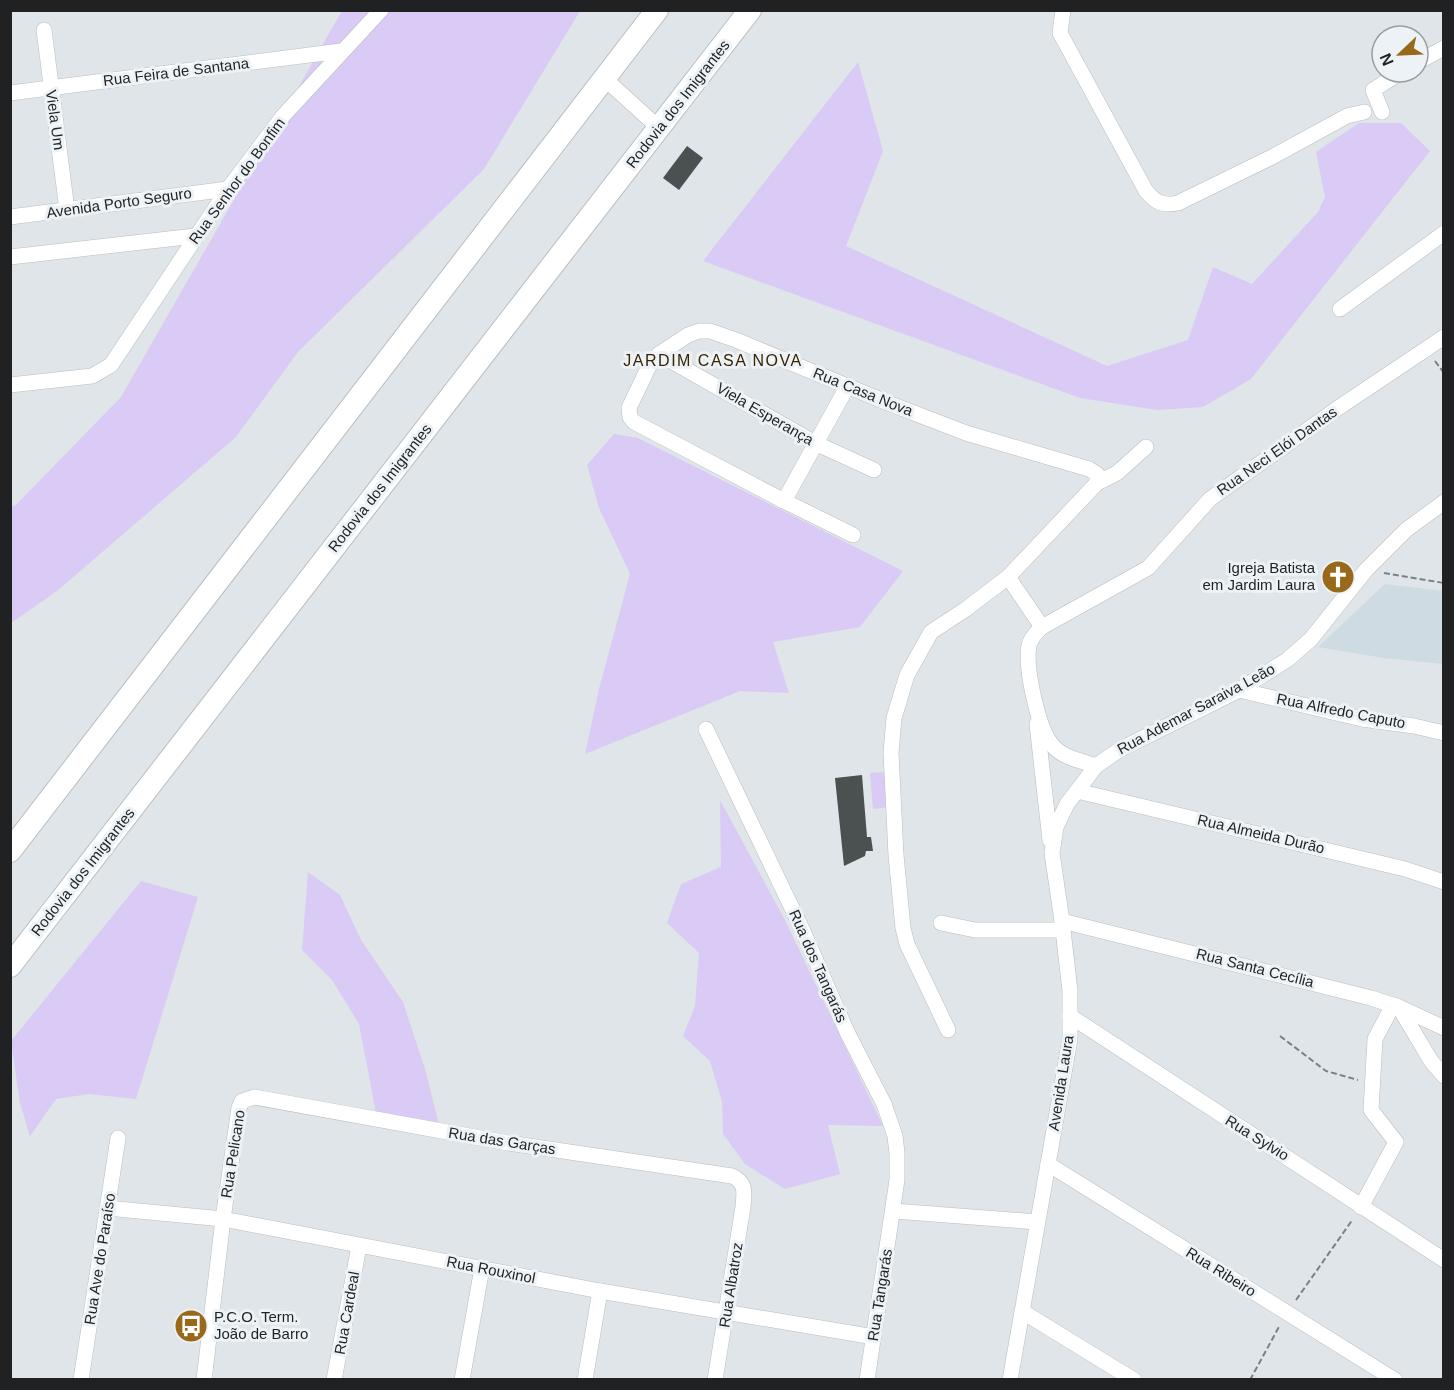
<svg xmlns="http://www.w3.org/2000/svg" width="1454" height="1390" font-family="Arial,sans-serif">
<rect width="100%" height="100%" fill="#dfe5e8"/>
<polygon fill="#cedbe3" points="1385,584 1443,591 1443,664 1384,658 1318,647"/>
<g fill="#d9cbf5">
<polygon points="342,11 580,11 484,169 298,352 236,437 57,591 11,623 10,507 16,505 121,397"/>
<polygon points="858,62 883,151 846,246 1107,366 1188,340 1213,267 1252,284 1318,212 1325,197 1316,152 1359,123 1401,123 1430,151 1251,379 1203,407 1157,410 1080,398 703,261"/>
<polygon points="614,434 638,438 903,571 860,627 773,642 789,693 740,691 585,754 599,689 630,574 599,508 587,465"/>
<polygon points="886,772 889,807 873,809 870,773"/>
<polygon points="720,800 785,920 883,1126 828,1125 840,1174 785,1189 745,1164 723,1134 722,1102 710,1061 683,1036 695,1006 699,953 667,923 681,884 721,867"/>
<polygon points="308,872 340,895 361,940 403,1002 425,1069 439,1125 377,1118 359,1024 332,980 302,950"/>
<polygon points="141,881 198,897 136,1099 89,1094 56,1099 30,1136 20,1103 11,1041"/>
</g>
<g fill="#4b5151">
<polygon points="687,146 703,158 679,190 663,178"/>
<polygon points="862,775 867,837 871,837 873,851 866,851 865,856 844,866 835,778"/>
</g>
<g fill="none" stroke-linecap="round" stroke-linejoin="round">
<g stroke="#b8bec1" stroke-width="16">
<g id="minor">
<path d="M1063,10L1060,33L1146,191C1156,203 1163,206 1178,203L1272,157L1347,116L1364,112"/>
<polyline points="44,30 67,210"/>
<polyline points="1418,62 1444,48"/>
<polyline points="605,79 659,128"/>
<polyline points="10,93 341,51"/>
<polyline points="1382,112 1373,90 1401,72"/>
<polyline points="10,217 228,189"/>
<polyline points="10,257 195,236"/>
<polyline points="1340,309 1444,233"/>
<polyline points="659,354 815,443 874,470"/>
<polyline points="10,385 92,376 111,365 228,189 283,116 381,10"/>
<polyline points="784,501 847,387"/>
<polyline points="853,535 784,501 634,422 630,417 629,408 649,366 659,354 688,335 699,331 710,331 736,340 888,403 966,433 1089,469 1097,474 1097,483"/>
<polyline points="1008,577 1042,627"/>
<polyline points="1239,690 1362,719 1414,726 1444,733"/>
<polyline points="1037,724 1050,840"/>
<polyline points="706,729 803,931 847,1032 884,1104 895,1136 897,1153 897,1180 867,1380"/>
<path d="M1096,766C1082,761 1064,758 1054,747C1038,731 1025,668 1029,645C1031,637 1037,632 1042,627L1148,568L1210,499L1338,408L1444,337"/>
<polyline points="1077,791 1405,869 1444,882"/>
<polyline points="1062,921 1371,998 1399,1007 1444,1028"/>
<polyline points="941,923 975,930 1063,930"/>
<polyline points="1399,1007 1431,1061 1444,1076"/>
<polyline points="1070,1016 1444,1260"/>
<polyline points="948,1030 907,944 903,928 896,855 891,753 894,718 907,675 931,632 966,609 1008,577 1097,483 1117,473 1146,447"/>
<polyline points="1048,1164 1395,1380"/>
<polyline points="1361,1207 1396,1142 1371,1110 1375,1039 1393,1005"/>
<polyline points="107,1208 223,1219 600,1291 874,1337"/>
<polyline points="894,1211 1037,1222"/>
<polyline points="1023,1312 1134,1380"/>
<polyline points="81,1380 118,1138"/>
<path d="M204,1380L223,1219L239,1108L242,1101L254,1097L508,1143L732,1176C747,1183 744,1193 743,1207L715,1380"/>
<polyline points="334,1380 359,1246"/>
<polyline points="462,1380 482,1268"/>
<polyline points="585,1380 600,1291"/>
<polyline points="1010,1380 1070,1039 1070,991 1062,921 1052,853 1056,827 1067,804 1096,766 1119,750 1239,690 1287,660 1311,639 1366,570 1406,530 1444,502"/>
</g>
</g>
<g stroke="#b8bec1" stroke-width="24">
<g id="highway">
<polyline points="10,851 657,10"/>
<polyline points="10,966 750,10"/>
</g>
</g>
<g stroke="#7c8082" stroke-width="2" stroke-dasharray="6 3" stroke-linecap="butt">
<polyline points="1435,361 1444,373"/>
<polyline points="1384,573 1444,583"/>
<polyline points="1280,1036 1326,1071 1358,1080"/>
<polyline points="1296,1300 1353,1219"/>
<polyline points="1250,1380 1280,1325"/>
</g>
<use href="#minor" stroke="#fff" stroke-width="15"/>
<use href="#highway" stroke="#fff" stroke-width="22"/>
</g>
<defs>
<g id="church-disc" transform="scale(1.725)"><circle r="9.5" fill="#98691a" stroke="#edf2f6"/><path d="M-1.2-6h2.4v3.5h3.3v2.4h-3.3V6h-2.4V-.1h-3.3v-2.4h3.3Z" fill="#fff"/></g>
<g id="bus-disc" transform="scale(1.725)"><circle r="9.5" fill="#98691a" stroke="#edf2f6"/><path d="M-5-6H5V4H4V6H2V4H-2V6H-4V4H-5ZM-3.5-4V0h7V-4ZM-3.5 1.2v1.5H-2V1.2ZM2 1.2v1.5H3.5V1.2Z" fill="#fff"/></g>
</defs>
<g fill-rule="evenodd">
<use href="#church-disc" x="1338" y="577"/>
<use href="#bus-disc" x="191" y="1326"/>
</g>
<g text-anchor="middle" stroke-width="6" stroke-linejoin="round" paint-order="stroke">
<g font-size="15" fill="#1f2122" stroke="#edf2f6">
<text transform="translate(176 72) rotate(-7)" y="5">Rua Feira de Santana</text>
<text transform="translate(678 104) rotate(-52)" y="5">Rodovia dos Imigrantes</text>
<text transform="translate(55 120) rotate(82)" y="5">Viela Um</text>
<text transform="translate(237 181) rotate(-54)" y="5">Rua Senhor do Bonfim</text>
<text transform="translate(119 203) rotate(-8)" y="5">Avenida Porto Seguro</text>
<text transform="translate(863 392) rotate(22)" y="5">Rua Casa Nova</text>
<text transform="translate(765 414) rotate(30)" y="5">Viela Esperança</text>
<text transform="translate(1277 451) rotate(-35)" y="5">Rua Neci Elói Dantas</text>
<text transform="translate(380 488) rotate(-52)" y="5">Rodovia dos Imigrantes</text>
<text transform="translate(1196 709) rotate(-28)" y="5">Rua Ademar Saraiva Leão</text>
<text transform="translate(1341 711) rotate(11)" y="5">Rua Alfredo Caputo</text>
<text transform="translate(1261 834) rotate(13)" y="5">Rua Almeida Durão</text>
<text transform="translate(83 872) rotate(-52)" y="5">Rodovia dos Imigrantes</text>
<text transform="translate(818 966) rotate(66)" y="5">Rua dos Tangarás</text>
<text transform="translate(1255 968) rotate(14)" y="5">Rua Santa Cecília</text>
<text transform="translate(1061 1083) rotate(-81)" y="5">Avenida Laura</text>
<text transform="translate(1257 1138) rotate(32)" y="5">Rua Sylvio</text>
<text transform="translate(502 1141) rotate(9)" y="5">Rua das Garças</text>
<text transform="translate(233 1154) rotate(-81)" y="5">Rua Pelicano</text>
<text transform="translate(100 1259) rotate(-81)" y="5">Rua Ave do Paraíso</text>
<text transform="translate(491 1270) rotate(11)" y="5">Rua Rouxinol</text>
<text transform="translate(1221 1272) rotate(32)" y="5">Rua Ribeiro</text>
<text transform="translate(731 1285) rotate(-81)" y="5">Rua Albatroz</text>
<text transform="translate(880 1295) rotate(-81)" y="5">Rua Tangarás</text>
<text transform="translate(347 1313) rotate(-80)" y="5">Rua Cardeal</text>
</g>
<g font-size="15" fill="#1f2122" stroke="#edf2f6" text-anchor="end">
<text x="1315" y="573">Igreja Batista<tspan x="1315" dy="17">em Jardim Laura</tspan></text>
<text x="214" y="1322" text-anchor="start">P.C.O. Term.<tspan x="214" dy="17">João de Barro</tspan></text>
</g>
<g font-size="16" letter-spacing="1.5" fill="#3a2400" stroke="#edf2f6">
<text x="713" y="366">JARDIM CASA NOVA</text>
</g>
</g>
<rect width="1454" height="1390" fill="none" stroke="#1f2122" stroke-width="24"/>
<g transform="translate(1400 54) rotate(247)"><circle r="28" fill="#edf2f6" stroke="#9b9ea1" stroke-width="1.5"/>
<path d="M0-4.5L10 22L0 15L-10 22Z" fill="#98691a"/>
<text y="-9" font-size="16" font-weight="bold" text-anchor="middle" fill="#1f2122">N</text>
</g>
</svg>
